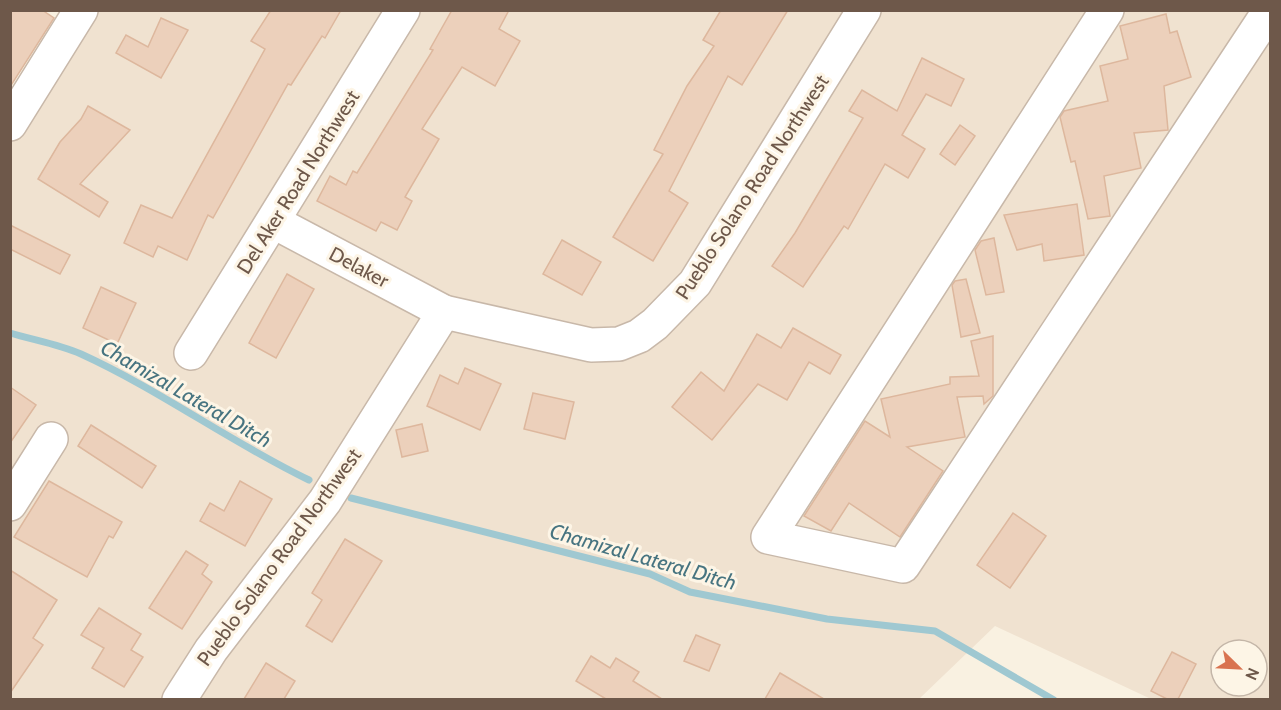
<svg xmlns="http://www.w3.org/2000/svg" width="1281" height="710" font-family="Cabin,sans-serif">
<rect width="100%" height="100%" fill="#f9f1e1"/>
<path fill="#f0e2d0" fill-rule="evenodd" d="M90,11H1270V699H1151L995,626L919,699H11L10,138ZM1221,650H1257V686H1221Z"/>
<g fill="none" stroke-linecap="round" stroke-linejoin="round">
<g stroke="#9fc8d1" stroke-width="7">
<path d="M10,333C33,340 59,344 81,354C160,390 230,442 309,480"/>
<polyline points="351,498 650,574 690,592 827,619 935,631 1054,700"/>
</g>
</g>
<g fill="#ecd0bb" stroke="#ddb79d" stroke-width="1.5">
<polygon points="10,10 42,10 54,18 10,87"/>
<polygon points="271,10 341,10 325,38 322,36 291,85 288,84 213,218 208,215 187,260 158,246 153,257 124,243 141,205 172,218 265,49 251,41"/>
<polygon points="452,10 509,10 499,29 520,41 495,86 462,67 422,129 439,139 405,197 412,201 397,230 381,222 376,231 317,201 330,176 346,185 353,171 357,173 433,50 430,49"/>
<polygon points="721,10 788,10 742,85 728,76 669,191 688,203 653,261 613,237 663,154 654,150 687,86 714,46 703,40"/>
<polygon points="1166,14 1170,33 1177,31 1191,77 1164,86 1168,130 1134,133 1141,168 1104,176 1110,216 1088,219 1075,161 1071,162 1060,117 1064,111 1108,101 1100,66 1128,59 1120,26"/>
<polygon points="161,18 188,30 161,78 116,53 126,35 148,47"/>
<polygon points="922,58 964,79 951,106 926,94 902,135 925,149 908,178 885,164 848,229 844,226 803,287 772,266 795,233 863,118 849,111 862,90 897,111"/>
<polygon points="88,106 130,130 80,184 108,202 99,217 38,179 60,142 81,119"/>
<polygon points="960,125 975,136 955,165 940,154"/>
<polygon points="1077,204 1084,255 1044,261 1042,244 1017,250 1004,215"/>
<polygon points="10,225 70,255 60,274 10,249"/>
<polygon points="994,238 1004,292 986,295 975,250 981,241"/>
<polygon points="562,240 601,262 582,295 543,274"/>
<polygon points="287,274 314,289 276,358 249,343"/>
<polygon points="966,279 980,333 961,337 952,285 955,281"/>
<polygon points="101,287 136,303 117,344 83,328"/>
<polygon points="793,328 841,355 830,374 809,362 787,400 758,384 712,440 672,407 701,372 724,391 757,334 781,348"/>
<polygon points="993,336 993,396 984,404 983,396 957,397 965,437 907,447 943,471 900,537 849,503 831,531 804,516 865,421 890,437 881,399 950,384 950,377 979,376 971,341"/>
<polygon points="465,368 501,384 480,430 427,406 440,375 458,384"/>
<polygon points="10,387 36,405 10,443"/>
<polygon points="533,393 574,402 565,439 524,429"/>
<polygon points="422,424 428,451 402,457 396,430"/>
<polygon points="91,425 156,466 142,488 78,446"/>
<polygon points="49,481 122,522 113,538 109,536 87,577 14,537"/>
<polygon points="240,481 272,499 245,546 200,521 210,503 224,511"/>
<polygon points="1013,513 1046,536 1010,588 977,565"/>
<polygon points="345,539 382,561 332,642 306,626 322,600 312,593"/>
<polygon points="186,551 208,565 202,574 212,582 182,629 149,608"/>
<polygon points="10,570 57,600 33,638 43,645 10,693"/>
<polygon points="99,608 141,634 131,650 143,657 124,687 92,668 104,648 81,635"/>
<polygon points="696,635 720,645 709,671 684,661"/>
<polygon points="1172,652 1196,664 1178,699 1167,699 1151,691"/>
<polygon points="591,656 610,668 616,658 639,672 633,681 662,699 606,699 576,681"/>
<polygon points="266,663 295,681 284,699 244,699"/>
<polygon points="780,673 824,699 765,699"/>
</g>
<g fill="none" stroke-linecap="round" stroke-linejoin="round">
<g stroke="#c8b8a9" stroke-width="36">
<g id="minor">
<polyline points="1107,10 768,537 903,566 1270,10"/>
<polyline points="10,124 81,10"/>
<polyline points="274,222 444,312 591,345 619,344 639,336 655,324 695,283 864,10"/>
<polyline points="191,353 403,10"/>
<polyline points="10,504 51,439"/>
<polyline points="179,700 211,650 325,501 444,312"/>
</g>
</g>
<use href="#minor" stroke="#fff" stroke-width="33"/>
</g>
<g text-anchor="middle" stroke-width="6" stroke-linejoin="round" paint-order="stroke">
<g font-size="20" fill="#6e584a" stroke="#fdf5e6">
<text transform="translate(298 182) rotate(-58)" y="7">Del Aker Road Northwest</text>
<text transform="translate(752 187) rotate(-57)" y="7">Pueblo Solano Road Northwest</text>
<text transform="translate(359 267) rotate(28)" y="7">Delaker</text>
<text transform="translate(279 557) rotate(-54)" y="7">Pueblo Solano Road Northwest</text>
</g>
<g font-size="21" font-style="italic" fill="#477480" stroke="#fdf5e6">
<text transform="translate(186 394) rotate(30)" y="7">Chamizal Lateral Ditch</text>
<text transform="translate(643 557) rotate(16)" y="7">Chamizal Lateral Ditch</text>
</g>
</g>
<rect width="1281" height="710" fill="none" stroke="#6e584a" stroke-width="24"/>
<g transform="translate(1239 668) rotate(114)"><circle r="28" fill="#fdf5e6" stroke="#c4b6a8" stroke-width="1.5"/>
<path d="M0-4.5L10 22L0 15L-10 22Z" fill="#d97350"/>
<text y="-9" font-size="16" font-weight="bold" text-anchor="middle" fill="#6e584a">N</text>
</g>
</svg>
